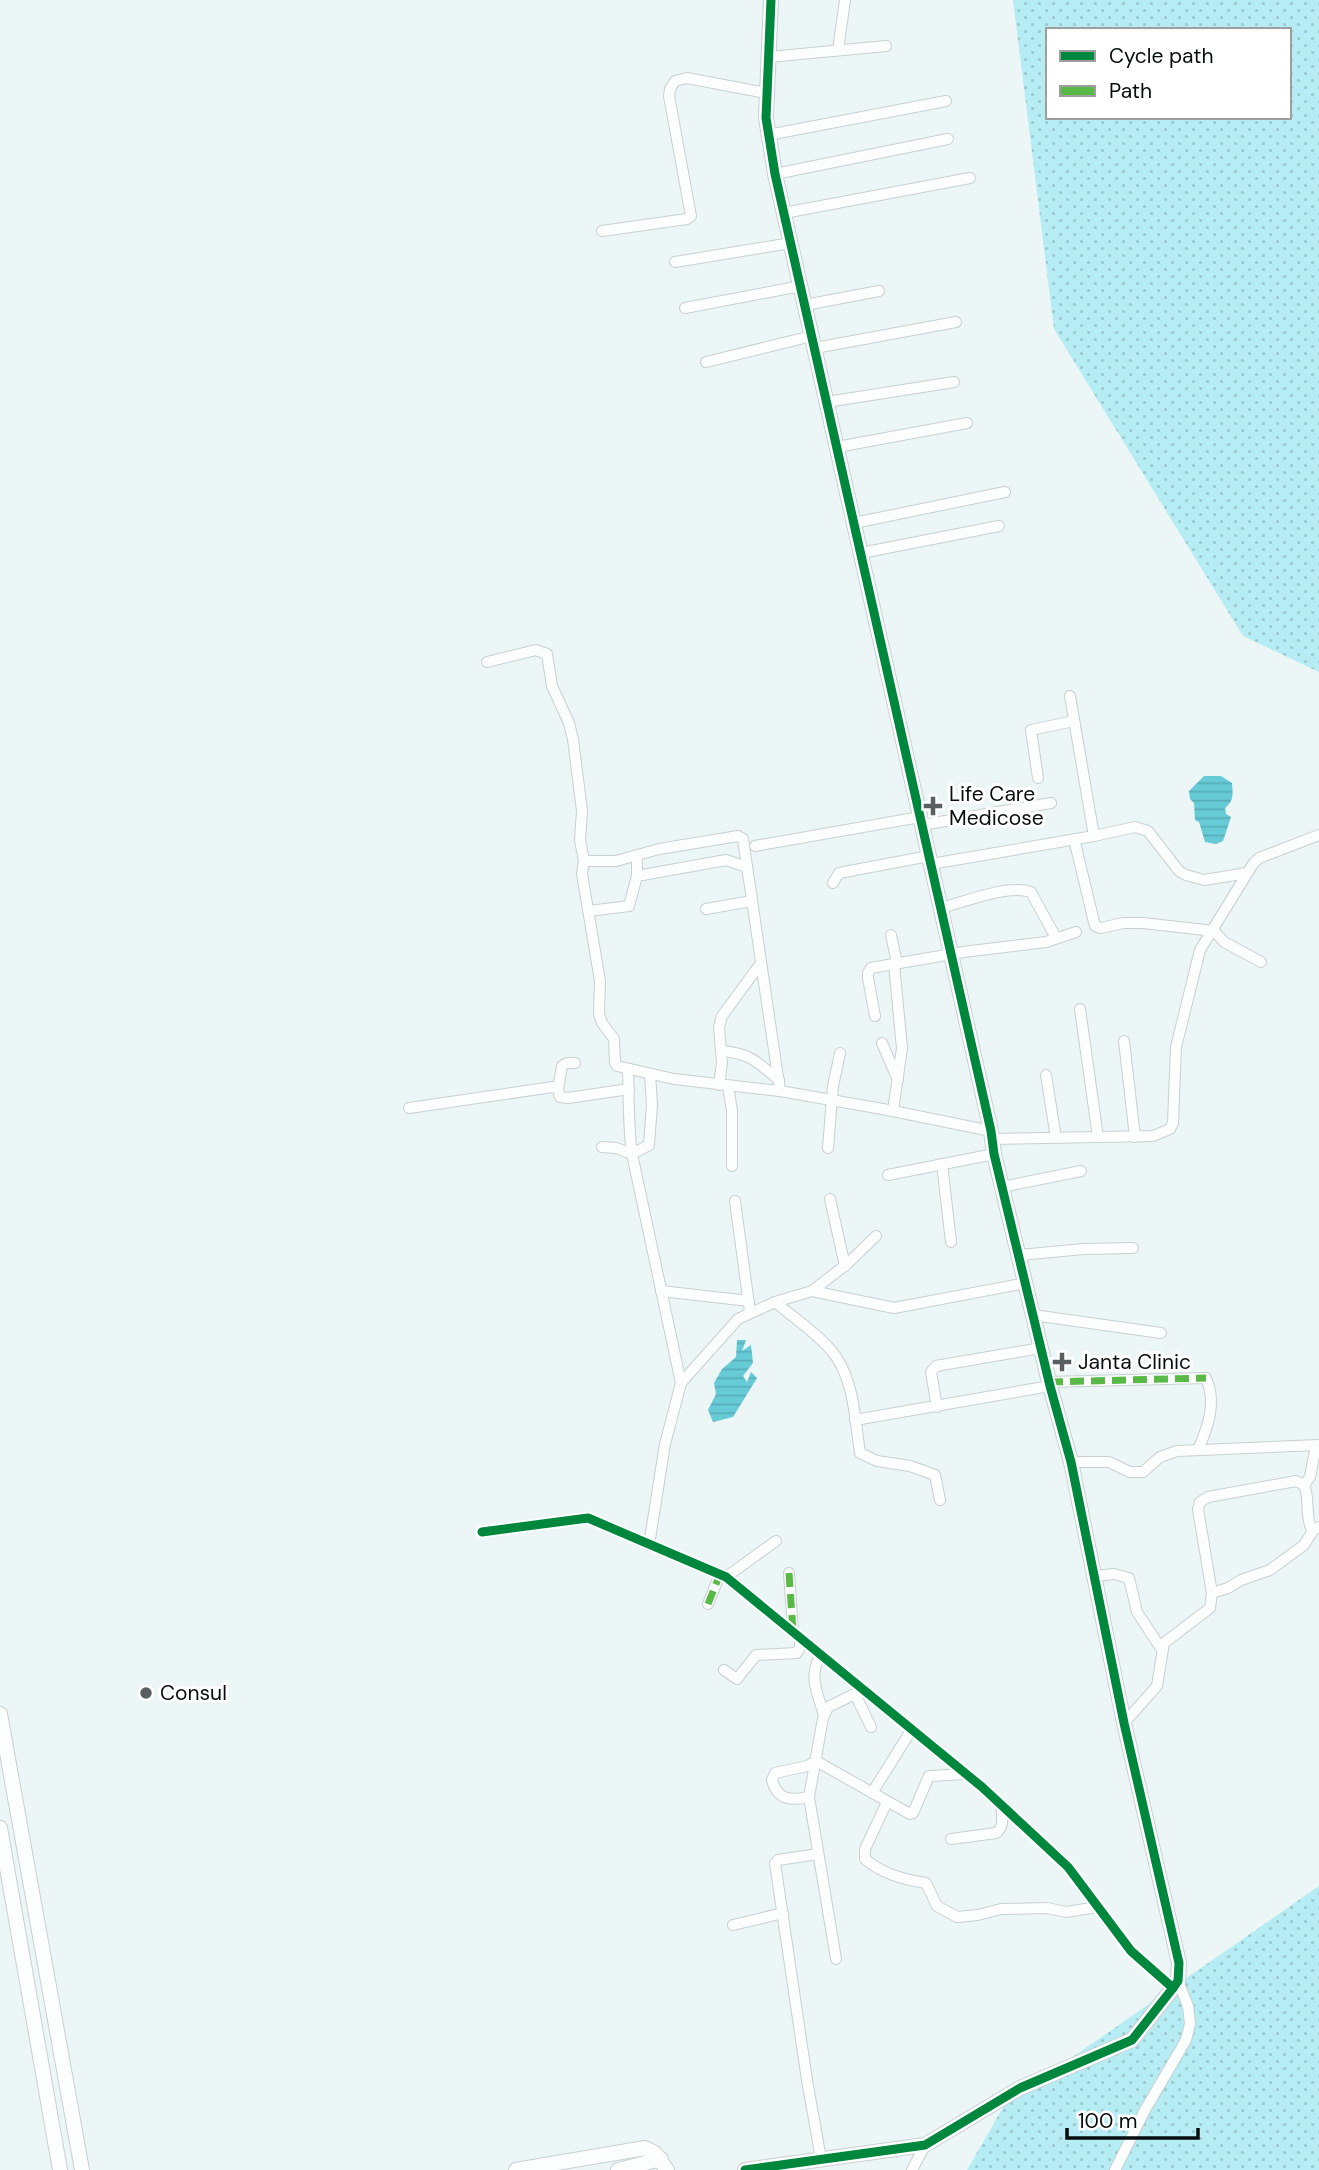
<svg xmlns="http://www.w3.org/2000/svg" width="1319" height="2170" font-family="'DM Sans',sans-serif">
<defs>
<pattern id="grass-dots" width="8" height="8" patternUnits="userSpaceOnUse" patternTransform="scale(1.75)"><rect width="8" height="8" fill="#b6ecf3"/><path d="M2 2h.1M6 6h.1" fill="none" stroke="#9bc9cf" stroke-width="1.8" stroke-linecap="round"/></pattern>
<pattern id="water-rules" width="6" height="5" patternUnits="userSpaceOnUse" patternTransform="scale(1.75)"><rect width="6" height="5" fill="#66cbd7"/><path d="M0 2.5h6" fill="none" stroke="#57adb7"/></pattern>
</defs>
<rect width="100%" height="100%" fill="#ecf6f7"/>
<g fill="url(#grass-dots)" fill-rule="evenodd">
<path d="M1013,0H1319V672L1243,636L1054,329ZM1048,30H1289V117H1048Z"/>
<polygon points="1319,1886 1319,2170 967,2170 1005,2104"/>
</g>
<g fill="url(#water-rules)">
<path d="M1204,776H1221L1232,783C1233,794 1234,801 1225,808L1226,814L1231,817L1223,841L1216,844L1205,842L1199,822L1195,820L1194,803L1190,799L1189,791Z"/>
<polygon points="737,1340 746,1340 742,1351 751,1345 753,1363 743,1376 747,1382 751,1372 757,1378 733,1417 713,1422 708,1410 716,1394 714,1383 722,1369 736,1357"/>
</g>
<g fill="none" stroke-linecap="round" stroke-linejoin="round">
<g stroke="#c8d0d1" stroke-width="12">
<g id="street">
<polyline points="838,50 845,0"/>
<polyline points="769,57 886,46"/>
<polyline points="768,135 946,101"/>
<polyline points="775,174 948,139"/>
<polyline points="784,213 970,178"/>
<polyline points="602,231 687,219 691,216 669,96 670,89 675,81 687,78 766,93"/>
<polyline points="675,262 791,243"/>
<polyline points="805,305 879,291"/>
<polyline points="685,308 801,286"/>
<polyline points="815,348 956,322"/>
<polyline points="706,362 812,336"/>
<polyline points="827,402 954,382"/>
<polyline points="837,447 967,423"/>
<polyline points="854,523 1005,492"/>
<polyline points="861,553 999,526"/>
<polyline points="487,662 536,650 547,654 552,686 569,723 573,739 582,811 580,840 584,861 582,874 600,981 599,1014 602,1023 614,1039 615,1063 617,1066 674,1079 780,1091 888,1110 991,1131"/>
<polyline points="1070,696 1094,836"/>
<polyline points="1038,778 1031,730 1074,721"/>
<polyline points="922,825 1051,803"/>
<polyline points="1074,839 1095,926 1101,928 1123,923 1143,923 1214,931 1224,942 1261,962"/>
<polyline points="755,846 920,817"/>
<polyline points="584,861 616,861 659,849 738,836 743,839 780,1091"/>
<polyline points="931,864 1094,836 1135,827 1148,831 1179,871 1186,875 1204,880 1247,873"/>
<polyline points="637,876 726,860 747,867"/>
<polyline points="833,883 839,873 929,856"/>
<path d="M941,908C964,902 1008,884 1031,892L1056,938"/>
<polyline points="706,909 752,901"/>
<polyline points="589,911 629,906 637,876 637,856"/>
<polyline points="891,935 897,963"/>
<polyline points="1080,1009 1098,1137"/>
<polyline points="875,1016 868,978 868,973 871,968 963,952 1046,942 1076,932"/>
<polyline points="1124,1041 1135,1137"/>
<polyline points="882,1043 898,1080"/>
<path d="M721,1051C750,1053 757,1062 779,1080"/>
<path d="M628,1069C629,1098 628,1126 632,1154L649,1145L652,1105L650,1074"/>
<polyline points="1046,1075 1056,1138"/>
<polyline points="719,1085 722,1063 719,1027 722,1016 761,963"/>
<polyline points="728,1086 732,1111 732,1166"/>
<polyline points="558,1089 562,1066 567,1063 575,1063"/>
<polyline points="409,1108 553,1087 558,1089 560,1097 568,1098 629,1089"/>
<polyline points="893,1111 902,1048 894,964"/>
<polyline points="992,1139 1153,1136 1170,1129 1173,1123 1176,1047 1200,950 1253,864 1259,858 1319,835"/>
<polyline points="602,1147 616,1148 632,1154 681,1383"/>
<polyline points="828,1148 833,1086 840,1053"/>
<polyline points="942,1164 951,1242"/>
<polyline points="888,1175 994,1154"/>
<polyline points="1002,1187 1081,1171"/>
<polyline points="830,1199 845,1266"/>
<polyline points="735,1201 750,1312"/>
<polyline points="1019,1255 1084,1249 1133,1248"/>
<polyline points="661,1291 749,1301"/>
<polyline points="812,1291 894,1308 1026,1283"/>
<polyline points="775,1302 812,1291 847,1264 876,1236"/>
<polyline points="1033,1315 1161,1333"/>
<path d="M1049,1382L1206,1378C1217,1402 1208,1427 1198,1450"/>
<polyline points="937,1407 931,1372 936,1366 1041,1348"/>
<polyline points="855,1420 1050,1386"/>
<polyline points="1071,1462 1109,1462 1130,1472 1143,1472 1160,1457 1177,1451 1319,1445"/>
<path d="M1304,1485C1310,1498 1305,1514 1311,1528L1314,1529"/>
<polyline points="1304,1485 1310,1477 1316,1446"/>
<polyline points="482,1532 588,1518 726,1577 982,1787 1068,1867 1131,1951 1173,1988"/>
<path d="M649,1545L665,1444L681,1383L738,1319L775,1302C793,1317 814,1331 830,1349C854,1375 855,1420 860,1453L877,1461L910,1466L935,1475L940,1500"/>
<polyline points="789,1573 793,1631"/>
<polyline points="1094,1576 1114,1574 1129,1578 1137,1612 1162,1650"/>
<polyline points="726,1577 776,1541"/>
<polyline points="1212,1593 1228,1588 1241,1580 1270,1570 1304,1545 1314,1529 1319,1527"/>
<polyline points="708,1604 720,1574"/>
<path d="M821,1654C808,1676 817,1692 824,1715"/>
<polyline points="724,1670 737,1679 756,1655 797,1653 800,1647 800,1637"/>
<polyline points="855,1694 871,1727"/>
<polyline points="1124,1723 1157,1686 1164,1643 1210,1608 1212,1593 1198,1509 1200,1502 1208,1497 1296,1481 1304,1485"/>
<polyline points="816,1761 910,1814 913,1813 929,1776 966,1774"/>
<polyline points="872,1793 912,1729"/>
<path d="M809,1797C791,1801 777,1800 772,1780L775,1773L807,1766L816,1761"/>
<path d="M887,1802L865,1849V1859C881,1873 905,1880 926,1883L937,1906L957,1917L978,1915L1001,1909L1047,1908L1066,1912L1098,1907"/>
<path d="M951,1839L996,1833C1005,1827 1002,1815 1001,1805"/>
<polyline points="818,1854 778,1860 775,1863 807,2080 821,2159"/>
<polyline points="733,1925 783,1913"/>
<polyline points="836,1959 809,1797 823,1718 828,1707 863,1690"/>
<polyline points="912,2170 925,2145"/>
<polyline points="1115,2170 1145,2110 1186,2040 1190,2024 1188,2006 1178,1981"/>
</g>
</g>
<g stroke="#c8d0d1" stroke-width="16">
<g id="secondary">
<polyline points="0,1714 82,2170"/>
<polyline points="0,1828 60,2170"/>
<polyline points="516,2170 645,2148 655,2153 667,2170"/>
<polyline points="618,2170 661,2159"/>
<polyline points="745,2170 925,2145 1020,2088 1132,2040 1173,1988 1178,1981 1179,1963 1124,1723 1071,1462 1050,1386 994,1154 991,1131 775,174 766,118 771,0"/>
</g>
</g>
<use href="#street" stroke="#fcfefe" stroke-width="10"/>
<use href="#secondary" stroke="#fcfefe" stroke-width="14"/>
<g stroke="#58b947" stroke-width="7" stroke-dasharray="14 7" stroke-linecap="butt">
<polyline points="1049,1382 1206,1378"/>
<polyline points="789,1573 793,1631"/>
<polyline points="708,1604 720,1574"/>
</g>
<g stroke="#fff" stroke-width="13">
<g id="cycleway">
<polyline points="482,1532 588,1518 726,1577 982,1787 1068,1867 1131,1951 1173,1988"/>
<polyline points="745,2170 925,2145 1020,2088 1132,2040 1173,1988 1178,1981 1179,1963 1124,1723 1071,1462 1050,1386 994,1154 991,1131 775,174 766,118 771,0"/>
</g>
</g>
<use href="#cycleway" stroke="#00873e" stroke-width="9"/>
</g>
<g fill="#575f60" stroke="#fff" stroke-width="2.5">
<path d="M929.5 795.5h7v7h7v7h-7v7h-7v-7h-7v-7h7z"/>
<path d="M1058.5 1351.5h7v7h7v7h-7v7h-7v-7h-7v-7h7z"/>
<circle cx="146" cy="1693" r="7"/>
</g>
<g text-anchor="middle" stroke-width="6" stroke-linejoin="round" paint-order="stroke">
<g font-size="21" fill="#070d0e" stroke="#fff" text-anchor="start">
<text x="949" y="801">Life Care<tspan x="949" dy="24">Medicose</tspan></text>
<text x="1078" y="1369">Janta Clinic</text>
<text x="160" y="1700">Consul</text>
</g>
</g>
<rect x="1046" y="28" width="245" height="91" fill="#ffffff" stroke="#9c9e9f" stroke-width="2"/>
<rect x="1060" y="51" width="35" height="10" fill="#00873e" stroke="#9c9e9f" stroke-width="2"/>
<text x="1109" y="63" font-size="21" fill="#070d0e">Cycle path</text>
<rect x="1060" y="86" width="35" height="10" fill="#58b947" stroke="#9c9e9f" stroke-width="2"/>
<text x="1109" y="98" font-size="21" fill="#070d0e">Path</text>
<path d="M1067 2128v10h131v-10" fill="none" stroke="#070d0e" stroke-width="3.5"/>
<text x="1078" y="2128" font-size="21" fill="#070d0e" stroke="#ffffff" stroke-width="5" paint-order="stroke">100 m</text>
</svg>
